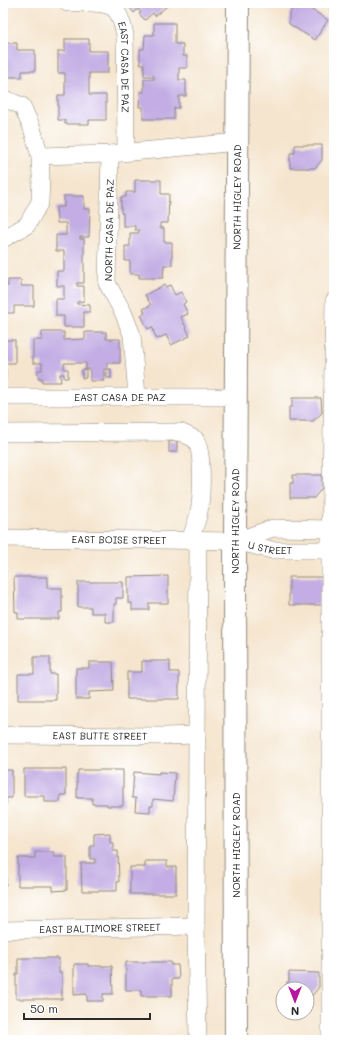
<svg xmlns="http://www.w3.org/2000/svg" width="337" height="1043" font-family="Mali,sans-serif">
<rect width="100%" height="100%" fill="#fff"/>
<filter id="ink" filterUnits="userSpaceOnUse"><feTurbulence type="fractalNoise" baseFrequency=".025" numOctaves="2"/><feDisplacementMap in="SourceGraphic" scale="8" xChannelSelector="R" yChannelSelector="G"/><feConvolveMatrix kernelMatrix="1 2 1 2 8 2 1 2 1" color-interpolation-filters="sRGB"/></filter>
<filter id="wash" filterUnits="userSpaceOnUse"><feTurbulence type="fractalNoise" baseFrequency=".012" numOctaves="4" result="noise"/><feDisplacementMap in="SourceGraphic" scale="16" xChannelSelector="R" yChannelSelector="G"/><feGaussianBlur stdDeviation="0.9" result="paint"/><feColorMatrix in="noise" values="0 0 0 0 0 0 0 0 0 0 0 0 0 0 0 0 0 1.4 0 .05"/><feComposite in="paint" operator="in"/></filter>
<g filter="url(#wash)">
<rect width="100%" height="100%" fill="#f5e5ce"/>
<g id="blocks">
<g fill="#c3ade4">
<polygon points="126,3 171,3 155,16 153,13 145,20 139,14 141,13 138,9 134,13"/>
<polygon points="296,3 301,3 328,20 315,40 289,24 289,14"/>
<polygon points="329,3 334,3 334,19 333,18"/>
<polygon points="154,23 175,23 175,44 183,44 183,56 187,56 187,68 179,68 179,80 186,80 186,96 179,96 179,108 174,108 174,119 143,119 143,107 139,107 140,92 144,92 144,79 154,79 154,76 144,76 144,64 140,64 140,49 144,49 145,35 154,35"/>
<polygon points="65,39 89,39 89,51 108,51 108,73 89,73 89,95 106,95 106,120 89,120 89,124 65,124 65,120 58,120 58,95 65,95 65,73 58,73 58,51 65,51"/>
<polygon points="3,43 17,43 17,50 35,50 35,71 22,71 22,77 5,77 5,71 3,71"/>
<polygon points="295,145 322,145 322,160 315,168 290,168 290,153 295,153"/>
<polygon points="135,180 161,180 161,194 169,194 168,223 160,223 160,228 164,228 164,242 172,242 172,265 164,265 163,278 139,278 139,274 130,274 130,261 125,261 125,246 130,246 130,233 139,233 139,230 135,230 135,226 123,226 123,213 121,213 121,197 126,197 126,192 135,192"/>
<polygon points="64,196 84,196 84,209 90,209 89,237 80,237 80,239 84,239 84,283 77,283 77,286 84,286 84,301 77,302 77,304 90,305 90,312 84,312 84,327 64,327 64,316 56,316 56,299 64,299 64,286 57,286 57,271 64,271 64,251 56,251 56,235 66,235 66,223 57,223 56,207 64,207"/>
<polygon points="8,280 21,280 21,286 34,286 34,306 14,306 14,313 3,313 3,286 8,286"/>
<polygon points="164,285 165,287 170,285 175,295 181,292 186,302 183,304 188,314 181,317 190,336 171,345 166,335 157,339 153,331 154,331 152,327 148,329 141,315 145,313 143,309 151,305 145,295"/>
<polygon points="42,332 64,332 64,340 85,339 85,332 106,332 106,339 120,339 120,363 107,363 107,369 104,369 104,381 90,381 90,369 86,369 86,363 64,363 64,369 68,369 68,378 64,378 64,374 60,374 61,382 42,382 42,378 38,378 38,370 42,370 42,363 33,363 33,340 42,340"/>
<rect x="3" y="340" width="12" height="23"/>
<polygon points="86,369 86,378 82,378 82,370"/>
<rect x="107" y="369" width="4" height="9"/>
<rect x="3" y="370" width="3" height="8"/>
<polygon points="292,398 321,398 322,413 313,421 289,421 289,407 292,407"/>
<rect x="169" y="441" width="8" height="11"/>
<polygon points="293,475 322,475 322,488 314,498 290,498 290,483 293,483"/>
<polygon points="168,576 168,603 149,603 149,610 132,610 132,603 128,603 128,577"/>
<polygon points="14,577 47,577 47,588 62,588 62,612 59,612 59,619 18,619 18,612 15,612"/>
<polygon points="289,577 323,577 322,605 289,605"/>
<polygon points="78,582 123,582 123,598 116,598 116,604 114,604 114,622 105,622 105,613 91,613 91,607 78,607"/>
<polygon points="34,657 50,657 50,674 56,674 56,700 18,700 18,674 34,674"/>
<polygon points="142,661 170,661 170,672 179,672 179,699 127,699 127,672 142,672"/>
<polygon points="89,662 113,662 114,691 89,692 89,699 76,699 76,668 89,668"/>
<polygon points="24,769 66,769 66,795 60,795 60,802 45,802 45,796 24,796"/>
<polygon points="3,770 12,770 12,798 6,798 6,804 3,804"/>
<polygon points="78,770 123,770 123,806 107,806 107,804 92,804 92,798 77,798 77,774 78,774"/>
<polygon points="134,772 159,774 159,772 175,773 173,801 153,799 153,806 150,806 150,812 135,811 136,798 132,798"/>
<polygon points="110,833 110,842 113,842 113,851 118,851 119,882 117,882 117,891 82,891 81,863 95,863 95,859 90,859 90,845 94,845 94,834"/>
<polygon points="35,852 54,852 54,857 67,857 67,890 53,891 53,886 18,886 18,858 35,858"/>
<polygon points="6,854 6,885 3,885 3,855"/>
<polygon points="145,861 167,861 167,867 176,867 176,894 130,894 130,867 145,867"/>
<polygon points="18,958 59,958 59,973 62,973 62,999 16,999 16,974 18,974"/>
<polygon points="126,962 171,962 171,965 178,965 179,979 172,979 172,996 141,996 141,990 126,990"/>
<polygon points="74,964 88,964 88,966 112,966 113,994 103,994 103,1001 87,1001 87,994 74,995"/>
<polygon points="289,972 319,973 319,987 311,997 307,997 307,989 287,989 287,982 289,982"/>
</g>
</g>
</g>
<g filter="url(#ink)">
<use href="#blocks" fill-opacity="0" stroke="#90887c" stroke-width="1"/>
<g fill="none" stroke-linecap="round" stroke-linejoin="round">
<g stroke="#90887c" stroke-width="18">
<g id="minor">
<path id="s1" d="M67,3C79,3 101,1 112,7C120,12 123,26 125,35L126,152"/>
<polyline points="3,98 22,106 32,128 40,156 41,177 40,202 27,225 3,239"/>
<polyline points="110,154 107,283 123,312 132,335 137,396"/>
<polyline points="40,156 110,154 238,142"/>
<path id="s2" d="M3,397H236"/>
<path d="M3,433L180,432L195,439C204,451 202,501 198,516C196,524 193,532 190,540"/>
<path id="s3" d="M3,538L235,541L272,550H334"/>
<polyline points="236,541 273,528 334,529"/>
<path id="s4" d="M3,735L165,736L197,735"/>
<path id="s5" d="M3,930L196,926"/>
<polyline points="198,1040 196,926 198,540"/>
<polyline points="330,1040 330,550 334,301"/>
</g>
</g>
<g stroke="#90887c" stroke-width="24">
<g id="major">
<path id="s6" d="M236,1040L235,541L238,3"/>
</g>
</g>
<use href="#minor" stroke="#fff" stroke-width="17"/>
<use href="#major" stroke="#fff" stroke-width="22"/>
</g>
</g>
<g text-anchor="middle" stroke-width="3.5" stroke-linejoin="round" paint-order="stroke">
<g font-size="10" fill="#2b2b2b" stroke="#fff">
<text dy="4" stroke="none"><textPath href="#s1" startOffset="109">EAST CASA DE PAZ</textPath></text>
<text dy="4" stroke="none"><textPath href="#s6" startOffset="843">NORTH HIGLEY ROAD</textPath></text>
<text transform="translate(109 230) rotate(-89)" y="4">NORTH CASA DE PAZ</text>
<text dy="4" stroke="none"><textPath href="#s2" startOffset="117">EAST CASA DE PAZ</textPath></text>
<text dy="4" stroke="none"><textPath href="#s6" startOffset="519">NORTH HIGLEY ROAD</textPath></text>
<text dy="4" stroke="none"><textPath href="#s3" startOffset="116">EAST BOISE STREET</textPath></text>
<text dy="4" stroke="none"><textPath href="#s3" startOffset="268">U STREET</textPath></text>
<text dy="4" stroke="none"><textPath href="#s4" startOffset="97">EAST BUTTE STREET</textPath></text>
<text transform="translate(236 845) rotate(-90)" y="4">NORTH HIGLEY ROAD</text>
<text dy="4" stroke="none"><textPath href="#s5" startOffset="97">EAST BALTIMORE STREET</textPath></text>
</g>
</g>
<rect width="337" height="1043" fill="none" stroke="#fff" stroke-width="16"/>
<g transform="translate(295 1001) rotate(180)"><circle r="19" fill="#ffffff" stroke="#aaaaaa"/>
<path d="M0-3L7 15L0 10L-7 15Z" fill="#b5179e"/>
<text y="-6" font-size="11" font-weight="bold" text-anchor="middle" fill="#2b2b2b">N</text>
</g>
<path d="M24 1013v6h126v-6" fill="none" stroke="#2b2b2b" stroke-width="2"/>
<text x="30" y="1013" font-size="12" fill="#2b2b2b" stroke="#ffffff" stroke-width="3" paint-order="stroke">50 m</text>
</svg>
